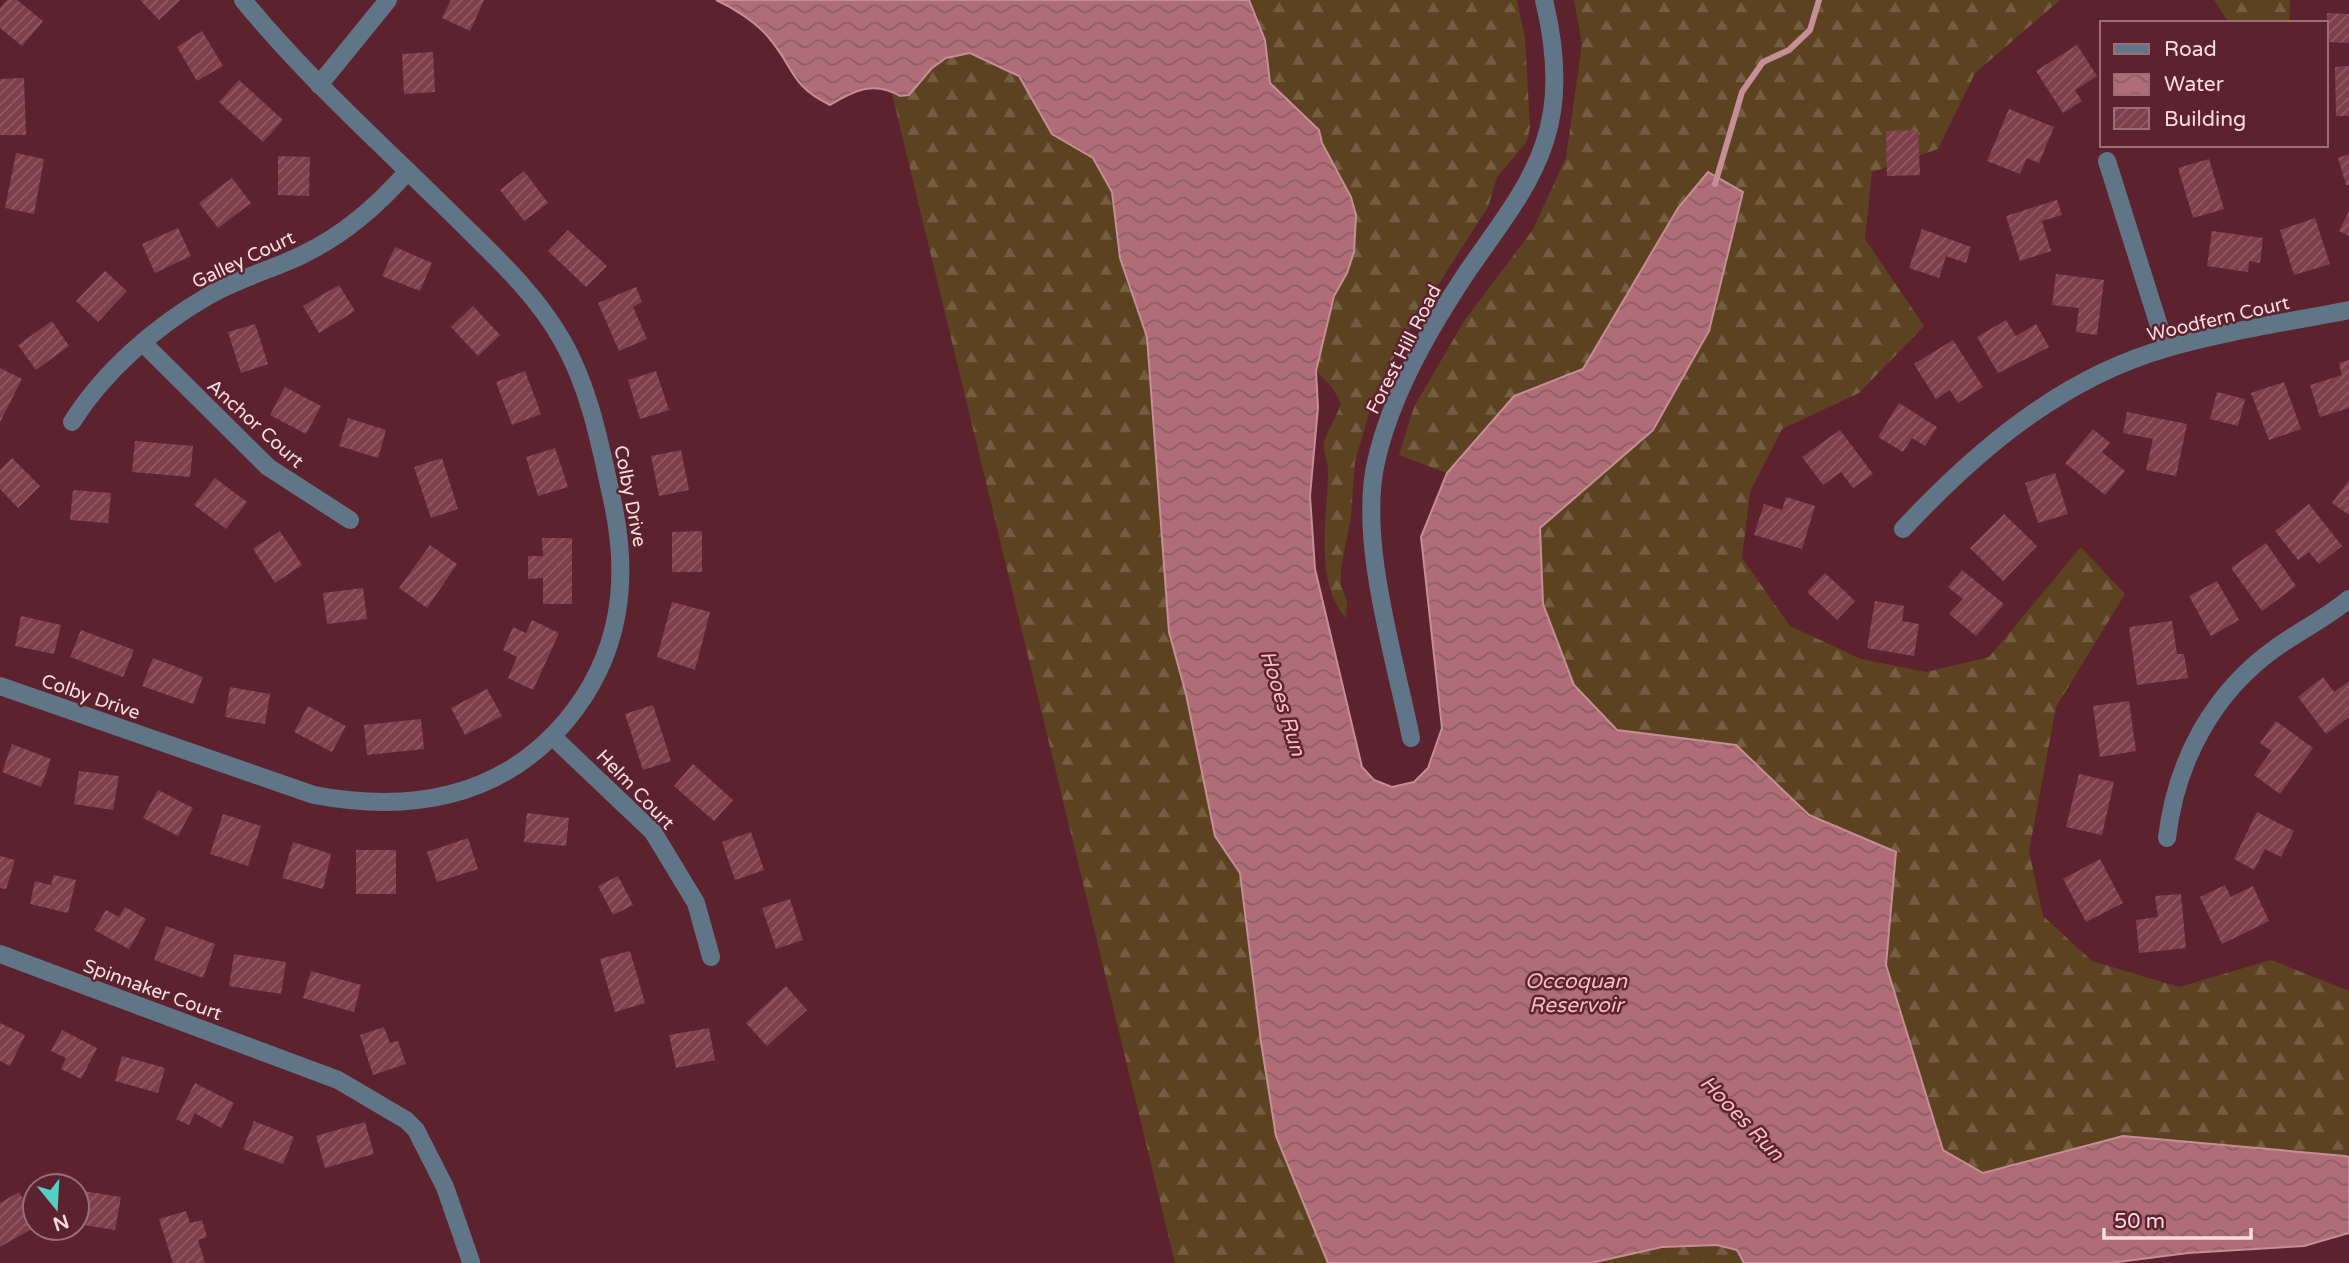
<svg xmlns="http://www.w3.org/2000/svg" width="2349" height="1263" font-family="'Varela Round',sans-serif">
<defs>
<pattern id="forest-firs" width="22" height="20" patternUnits="userSpaceOnUse" patternTransform="scale(1.75)"><rect width="22" height="20" fill="#5d4222"/><path d="M5 1l3.5 6h-7zM16 11l3.5 6h-7z" fill="#755d42"/></pattern>
<pattern id="water-waves" width="16" height="10" patternUnits="userSpaceOnUse" patternTransform="scale(1.75)"><rect width="16" height="10" fill="#b06d78"/><path d="M0 5q4-4 8 0t8 0" fill="none" stroke="#8d5e65"/></pattern>
<pattern id="building-hatch" width="6" height="6" patternUnits="userSpaceOnUse" patternTransform="scale(1.75)"><rect width="6" height="6" fill="#7e3f4b"/><path d="M-1 1l2-2M0 6l6-6M5 7l2-2" fill="none" stroke="#915a65"/></pattern>
</defs>
<rect width="100%" height="100%" fill="#5c232f"/>
<g fill="url(#forest-firs)">
<path d="M1249,0H1517L1525,38L1530,127L1527,141L1497,177L1488,207L1403,339L1374,397L1355,461L1351,517L1341,568V586L1347,601L1346,618C1313,581 1328,515 1328,470C1328,462 1323,451 1324,443C1327,431 1337,416 1341,403L1332,387L1316,371L1334,296L1347,273L1351,197L1322,143L1319,130L1270,83L1265,40Z"/>
<polygon points="1574,0 2060,0 1975,73 1938,149 1872,172 1865,239 1924,326 1859,393 1782,429 1750,492 1742,558 1790,626 1861,659 1926,672 1989,657 2081,547 2125,594 2056,707 2029,851 2043,916 2092,961 2179,987 2271,960 2349,991 2349,1157 2123,1136 1983,1173 1943,1150 1886,965 1895,852 1809,815 1736,745 1617,730 1574,686 1543,604 1540,528 1654,430 1709,331 1678,208 1583,369 1514,396 1447,473 1399,455 1414,407 1464,321 1532,231 1566,158 1582,44"/>
<polygon points="2214,0 2290,0 2289,23 2229,23"/>
<path d="M970,53L1019,76L1052,134L1093,158L1112,192L1120,258L1147,337L1169,632L1186,694L1215,836L1240,873L1261,1042L1316,1231L1328,1263H1175L891,90L900,96C916,93 922,77 933,67C944,58 956,56 970,53Z"/>
<polygon points="1717,1245 1737,1250 1744,1263 1591,1263 1662,1247"/>
</g>
<path fill="url(#water-waves)" stroke="#c68e97" stroke-width="2" d="M716,0H1249L1265,40L1270,83L1319,130L1322,143L1351,197L1356,215L1354,252L1347,273L1334,296L1316,371L1318,407L1310,496L1315,569L1362,767L1374,780L1392,787L1414,782L1428,768L1442,728L1421,537L1447,473L1514,396L1583,369L1678,208L1708,172L1743,192L1709,331L1653,430L1540,528L1543,604L1574,685L1617,730L1736,745L1809,815L1896,852L1886,965L1943,1150L1983,1173L2123,1136L2345,1156L2349,1157V1233L2304,1246L2188,1253L2110,1263H1744L1737,1250L1717,1245L1662,1247L1591,1263H1328L1276,1136L1261,1042L1240,873L1215,836L1186,694L1169,632L1147,337L1120,258L1112,192L1093,158L1052,134L1019,76L970,53L946,58L932,68L909,95L900,96C874,80 853,91 830,105C789,85 795,68 769,38C757,23 734,8 716,0Z"/>
<g fill="none" stroke-linecap="round" stroke-linejoin="round">
<polyline stroke="#c68e97" stroke-width="6" points="1715,184 1742,92 1763,62 1789,50 1810,30 1819,0"/>
</g>
<g fill="url(#building-hatch)">
<polygon points="7,0 17,0 43,21 22,46 0,28 0,8"/>
<polygon points="140,0 180,0 159,20"/>
<polygon points="451,0 484,0 470,31 442,18"/>
<polygon points="2327,13 2349,14 2349,43 2326,42"/>
<polygon points="202,31 223,66 197,81 177,47"/>
<polygon points="2077,45 2097,76 2075,90 2082,101 2063,113 2036,71"/>
<polygon points="433,52 435,92 404,94 402,54"/>
<polygon points="2349,66 2349,116 2336,116 2335,67"/>
<polygon points="24,78 26,135 0,135 0,79"/>
<polygon points="239,80 283,120 263,142 219,102"/>
<polygon points="2009,109 2054,127 2039,163 2027,158 2020,174 1987,161"/>
<polygon points="1918,130 1920,175 1887,176 1886,131"/>
<polygon points="16,153 44,159 34,214 5,208"/>
<polygon points="2349,154 2349,185 2346,185 2338,158"/>
<polygon points="278,156 310,157 309,196 278,195"/>
<polygon points="2209,159 2224,209 2193,218 2178,168"/>
<polygon points="524,171 548,203 524,221 500,190"/>
<polygon points="232,178 251,203 218,228 199,203"/>
<polygon points="2057,200 2062,215 2042,221 2051,251 2020,261 2006,216"/>
<polygon points="2349,211 2349,236 2339,231"/>
<polygon points="2315,218 2330,264 2294,275 2280,230"/>
<polygon points="178,228 191,256 155,273 142,244"/>
<polygon points="1922,229 1971,247 1966,263 1946,256 1939,278 1909,268"/>
<polygon points="568,230 607,266 586,287 548,251"/>
<polygon points="2212,231 2263,238 2260,263 2249,261 2248,272 2207,266"/>
<polygon points="395,247 432,263 420,291 382,276"/>
<polygon points="105,271 127,291 98,322 76,301"/>
<polygon points="2056,274 2104,280 2097,335 2076,332 2079,308 2052,305"/>
<polygon points="339,285 355,311 319,333 303,306"/>
<polygon points="636,287 642,302 633,307 647,339 619,351 598,303"/>
<polygon points="473,306 500,335 478,356 451,327"/>
<polygon points="2006,320 2016,336 2036,324 2049,347 1998,373 1977,337"/>
<polygon points="52,321 69,346 36,370 18,345"/>
<polygon points="255,324 268,364 241,373 228,332"/>
<polygon points="1953,340 1983,387 1958,403 1950,390 1936,399 1914,364"/>
<polygon points="2349,360 2349,408 2320,417 2310,385 2342,375 2339,363"/>
<polygon points="0,368 22,379 0,422"/>
<polygon points="525,371 541,414 512,425 496,382"/>
<polygon points="656,371 669,410 640,419 628,380"/>
<polygon points="2284,382 2301,429 2269,440 2251,393"/>
<polygon points="285,387 321,406 306,434 270,415"/>
<polygon points="2217,392 2245,399 2238,426 2210,419"/>
<polygon points="1899,403 1937,427 1925,446 1912,438 1903,452 1878,437"/>
<polygon points="2127,412 2187,424 2176,476 2146,470 2153,439 2123,433"/>
<polygon points="348,418 386,430 378,458 339,446"/>
<polygon points="2093,429 2110,443 2102,452 2125,471 2105,495 2065,463"/>
<polygon points="1840,430 1873,474 1853,488 1841,472 1823,485 1802,457"/>
<polygon points="135,441 193,446 190,477 132,472"/>
<polygon points="555,448 568,487 538,496 526,457"/>
<polygon points="681,450 689,490 659,496 651,456"/>
<polygon points="12,458 40,486 18,508 0,489 0,470"/>
<polygon points="442,458 458,509 431,518 414,467"/>
<polygon points="2055,473 2068,514 2038,523 2025,483"/>
<polygon points="215,478 247,502 226,529 194,505"/>
<polygon points="2349,480 2349,515 2332,503"/>
<polygon points="73,490 111,493 108,523 70,520"/>
<polygon points="1786,497 1815,506 1802,549 1754,535 1764,504 1782,510"/>
<polygon points="2309,504 2342,546 2319,564 2309,552 2298,560 2275,531"/>
<polygon points="2004,514 2037,546 2003,581 1970,548"/>
<polygon points="280,531 302,565 275,583 253,549"/>
<polygon points="702,531 702,572 672,572 672,532"/>
<polygon points="542,538 572,538 572,604 543,604 543,578 528,579 528,556 543,556"/>
<polygon points="2266,543 2296,586 2262,611 2231,568"/>
<polygon points="430,545 457,564 427,608 399,588"/>
<polygon points="1962,570 2004,604 1976,636 1949,614 1963,599 1948,587"/>
<polygon points="1825,573 1855,601 1837,620 1807,592"/>
<polygon points="2217,581 2239,620 2211,636 2189,596"/>
<polygon points="363,588 367,619 327,624 323,593"/>
<polygon points="1875,601 1904,606 1902,621 1919,624 1914,656 1867,648"/>
<polygon points="672,602 710,612 695,670 657,657"/>
<polygon points="21,616 61,625 54,654 15,646"/>
<polygon points="532,620 559,633 533,690 508,678 517,657 503,650 513,627 526,633"/>
<polygon points="2172,621 2177,654 2184,654 2188,678 2137,685 2129,627"/>
<polygon points="81,630 134,650 123,677 70,657"/>
<polygon points="153,658 203,677 193,704 142,686"/>
<polygon points="2323,677 2334,692 2349,681 2349,717 2326,734 2298,697"/>
<polygon points="230,687 270,694 265,724 225,717"/>
<polygon points="487,689 502,716 465,735 451,708"/>
<polygon points="2129,701 2136,751 2100,757 2093,706"/>
<polygon points="653,705 671,761 643,770 625,714"/>
<polygon points="308,706 346,726 332,752 294,732"/>
<polygon points="421,719 424,749 367,755 364,725"/>
<polygon points="2276,721 2313,748 2280,794 2254,775 2271,751 2260,743"/>
<polygon points="12,744 51,759 41,787 2,772"/>
<polygon points="693,764 733,800 714,821 674,786"/>
<polygon points="79,771 119,776 113,810 74,804"/>
<polygon points="2079,774 2114,782 2102,835 2066,827"/>
<polygon points="158,790 193,808 178,836 143,818"/>
<polygon points="2257,812 2294,831 2281,857 2265,849 2254,870 2234,859"/>
<polygon points="527,813 569,818 566,846 524,842"/>
<polygon points="223,814 261,826 248,866 210,854"/>
<polygon points="751,832 764,870 735,880 722,842"/>
<polygon points="468,838 478,869 437,882 427,852"/>
<polygon points="293,842 331,854 323,889 282,878"/>
<rect x="356" y="850" width="40" height="44"/>
<polygon points="0,856 15,860 6,889 0,888"/>
<polygon points="2100,859 2123,903 2086,922 2063,879"/>
<polygon points="54,875 76,880 68,913 30,904 35,881 51,885"/>
<polygon points="618,876 633,905 613,915 598,886"/>
<polygon points="2225,885 2231,897 2253,886 2269,921 2222,944 2200,897"/>
<polygon points="2181,894 2186,948 2139,953 2136,920 2158,917 2155,896"/>
<polygon points="790,899 803,940 776,949 762,908"/>
<polygon points="125,907 146,919 129,949 94,930 106,910 119,917"/>
<polygon points="166,926 215,944 203,978 154,960"/>
<polygon points="630,951 645,1003 615,1012 600,959"/>
<polygon points="234,954 286,962 281,994 229,986"/>
<polygon points="311,971 361,985 354,1012 303,998"/>
<polygon points="786,986 807,1010 767,1046 746,1023"/>
<polygon points="0,1023 25,1035 10,1066 0,1061"/>
<polygon points="384,1027 390,1043 398,1041 406,1064 373,1075 360,1035"/>
<polygon points="709,1028 715,1060 676,1068 669,1035"/>
<polygon points="62,1030 97,1048 81,1079 61,1069 66,1058 51,1051"/>
<polygon points="122,1056 165,1068 158,1093 115,1081"/>
<polygon points="195,1083 234,1103 221,1128 195,1113 189,1125 176,1119"/>
<polygon points="254,1121 294,1137 283,1164 243,1149"/>
<polygon points="365,1122 374,1154 325,1168 316,1136"/>
<polygon points="77,1190 121,1197 115,1230 77,1224"/>
<polygon points="19,1192 35,1221 35,1227 0,1247 0,1203"/>
<polygon points="186,1211 190,1223 202,1220 207,1237 198,1240 205,1263 173,1263 159,1219"/>
</g>
<g fill="none" stroke-linecap="round" stroke-linejoin="round">
<g stroke="#617589" stroke-width="18">
<polyline points="319,85 388,0"/>
<polyline points="2107,161 2166,348"/>
<polyline points="143,343 268,467 350,520"/>
<path d="M72,422C104,371 156,326 208,296C237,279 270,270 300,256C344,235 377,206 408,171"/>
<path d="M1903,529C1976,451 2061,378 2167,348C2226,331 2289,322 2349,310"/>
<path d="M0,686L314,795C410,813 500,799 566,721C621,655 630,580 612,499C600,444 590,389 562,340C534,291 492,254 452,214C381,144 306,77 243,0"/>
<polyline points="552,736 653,832 696,903 711,957"/>
<path d="M1411,738C1395,658 1358,541 1376,462C1391,395 1429,329 1467,272C1496,229 1529,191 1545,141C1560,96 1555,45 1544,0"/>
<path d="M2167,838C2176,761 2213,692 2277,647C2301,630 2326,618 2349,599"/>
<polyline points="0,954 338,1080 406,1120 416,1130 445,1187 471,1262"/>
</g>
</g>
<g text-anchor="middle" stroke-width="5" stroke-linejoin="round" paint-order="stroke">
<g font-size="19" fill="#fadce0" stroke="#5c232f">
<text transform="translate(243 259) rotate(-25)" y="7">Galley Court</text>
<text transform="translate(2218 318) rotate(-13)" y="7">Woodfern Court</text>
<text transform="translate(1403 349) rotate(-63)" y="7">Forest Hill Road</text>
<text transform="translate(256 423) rotate(42)" y="7">Anchor Court</text>
<text transform="translate(631 496) rotate(79)" y="7">Colby Drive</text>
<text transform="translate(91 696) rotate(19)" y="7">Colby Drive</text>
<text transform="translate(636 789) rotate(46)" y="7">Helm Court</text>
<text transform="translate(153 989) rotate(20)" y="7">Spinnaker Court</text>
</g>
<g font-size="21" font-style="italic" fill="#f7bbc3" stroke="#5c232f">
<text transform="translate(1283 703) rotate(73)" y="7">Hooes Run</text>
<text x="1576" y="988">Occoquan<tspan x="1576" dy="24">Reservoir</tspan></text>
<text transform="translate(1742 1118) rotate(46)" y="7">Hooes Run</text>
</g>
</g>
<rect x="2100" y="21" width="228" height="126" fill="#5c232f" stroke="#9b6d76" stroke-width="2"/>
<rect x="2114" y="44" width="35" height="10" fill="#617589" stroke="#9b6d76" stroke-width="2"/>
<text x="2164" y="56" font-size="21" fill="#fadce0">Road</text>
<rect x="2114" y="74" width="35" height="21" fill="url(#water-waves)" stroke="#9b6d76" stroke-width="2"/>
<text x="2164" y="91" font-size="21" fill="#fadce0">Water</text>
<rect x="2114" y="108" width="35" height="21" fill="url(#building-hatch)" stroke="#9b6d76" stroke-width="2"/>
<text x="2164" y="126" font-size="21" fill="#fadce0">Building</text>
<g transform="translate(56 1207) rotate(162)"><circle r="33" fill="#5c232f" stroke="#9b6d76" stroke-width="2"/>
<path d="M0-5L12 26L0 18L-12 26Z" fill="#55cec6"/>
<text y="-10" font-size="19" font-weight="bold" text-anchor="middle" fill="#fadce0">N</text>
</g>
<path d="M2104 1228v10h147v-10" fill="none" stroke="#fadce0" stroke-width="3.5"/>
<text x="2114" y="1228" font-size="21" fill="#fadce0" stroke="#5c232f" stroke-width="5" paint-order="stroke">50 m</text>
</svg>
